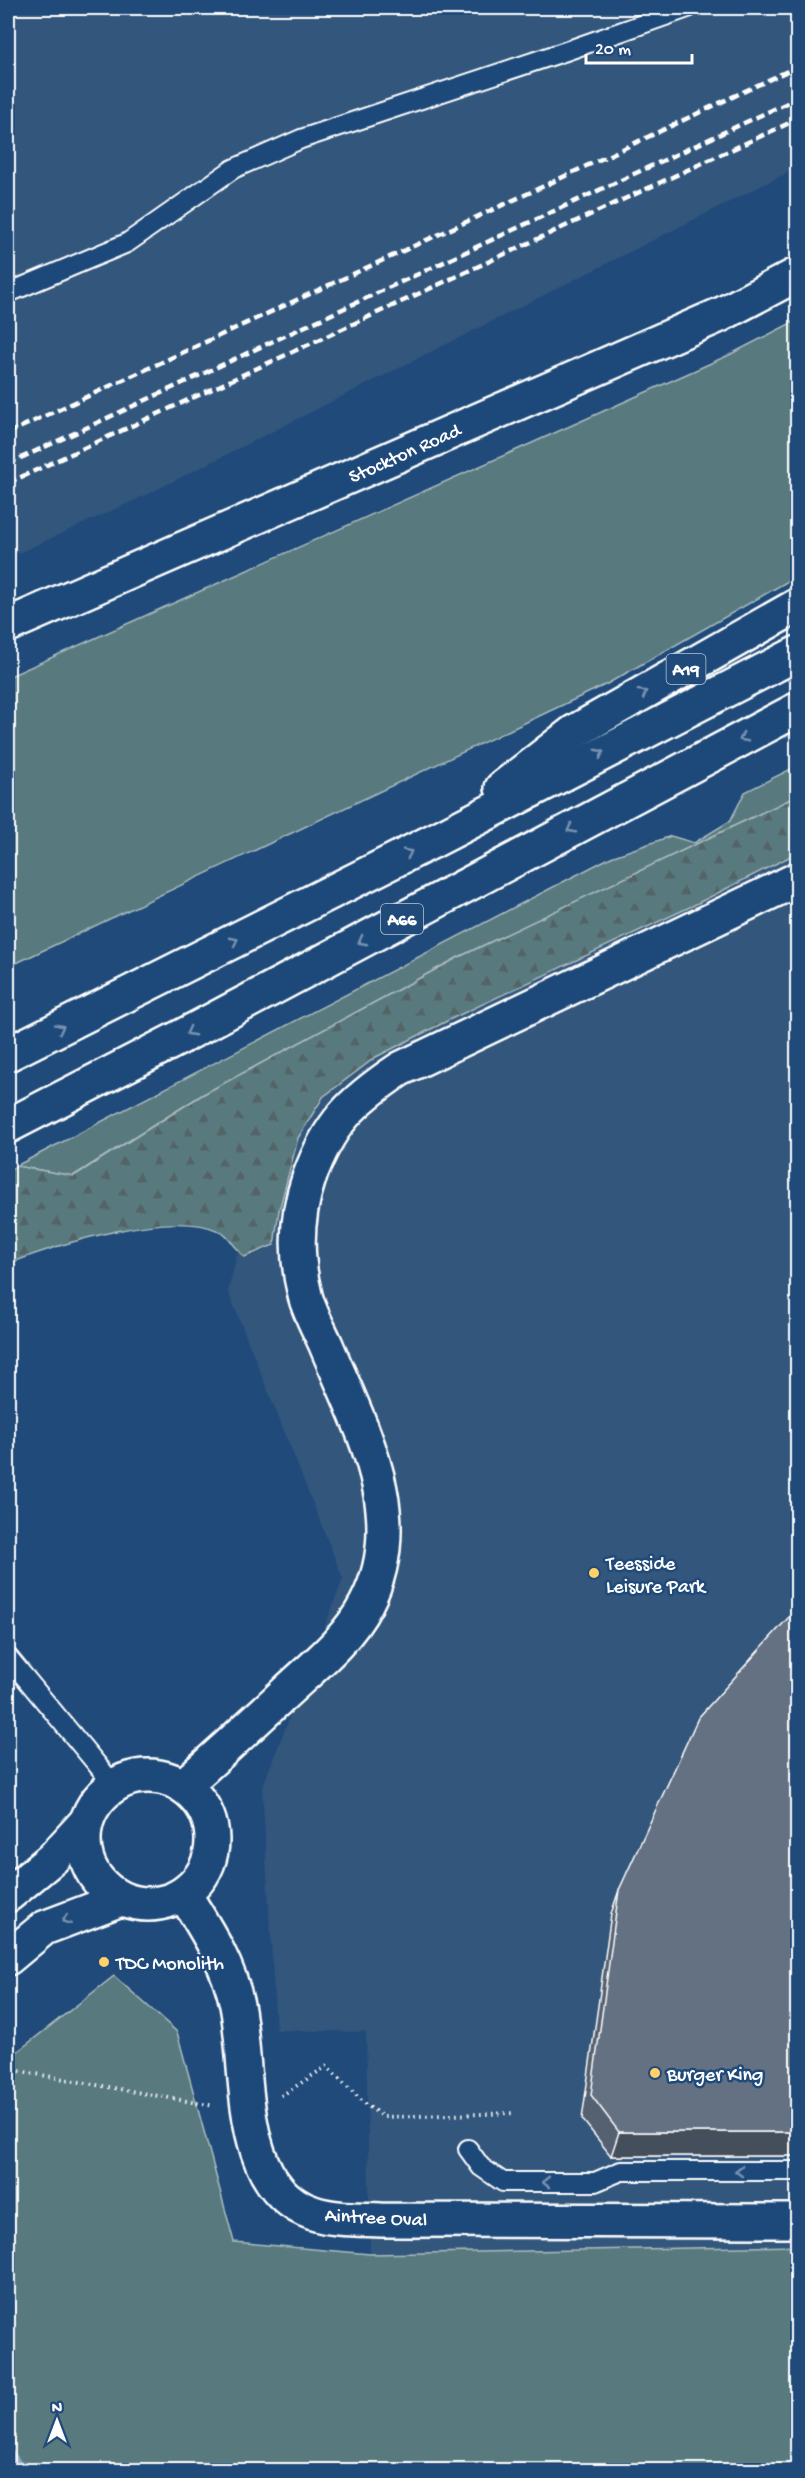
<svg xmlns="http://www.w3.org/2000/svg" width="805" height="2478" font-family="'Gochi Hand',sans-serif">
<defs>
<pattern id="forest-firs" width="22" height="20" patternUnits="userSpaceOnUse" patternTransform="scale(1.5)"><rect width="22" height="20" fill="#587a7f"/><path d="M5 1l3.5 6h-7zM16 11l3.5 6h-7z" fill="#526366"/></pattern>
</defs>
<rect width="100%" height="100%" fill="#1f4a7a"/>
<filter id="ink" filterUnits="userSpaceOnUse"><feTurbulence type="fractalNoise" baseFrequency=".0167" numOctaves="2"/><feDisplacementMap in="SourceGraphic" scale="12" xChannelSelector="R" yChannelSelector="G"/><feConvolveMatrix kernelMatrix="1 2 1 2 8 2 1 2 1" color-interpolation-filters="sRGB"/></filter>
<g filter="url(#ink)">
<g fill="#33567c">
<polygon points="8,8 797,8 797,168 144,496 8,558"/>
<polygon points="797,842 797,2246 370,2254 366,2032 276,2030 262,1788 343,1579 228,1291 265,1140 376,1037"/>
</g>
<g fill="#587a7f" stroke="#acbcbf" stroke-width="1.5">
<polygon points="797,320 797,576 607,684 8,967 8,677 729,355"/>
<polygon points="797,766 797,796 459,957 202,1095 73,1176 16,1166 611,857 671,836 694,843 730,821 745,792"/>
<polygon points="114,1976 177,2032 234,2242 370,2254 797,2246 797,2470 8,2470 8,2059"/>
</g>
<path fill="url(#forest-firs)" stroke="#acbcbf" stroke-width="1.5" d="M797,796V853L692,906L453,1018L376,1057L323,1097L298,1138L279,1211L274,1245L244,1257C237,1250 228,1235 219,1231C170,1208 56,1245 8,1264V1171L16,1166L74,1176L202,1095L459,957Z"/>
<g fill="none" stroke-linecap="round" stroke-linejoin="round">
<polyline stroke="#8fadc7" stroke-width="10" points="8,2452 21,2470"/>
<g stroke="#fff" stroke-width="22">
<g id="lane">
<polyline points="8,293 127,243 233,169 301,139 566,51 688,8"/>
<polyline points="8,1657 114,1785"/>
<polyline points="468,2149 481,2167 503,2182 595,2182 621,2171 798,2171"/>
</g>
</g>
<g stroke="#fff" stroke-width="38">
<g id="street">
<circle cx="148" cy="1840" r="64"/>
<path d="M183,1786C218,1755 253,1723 287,1691C315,1665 348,1639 366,1604C412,1517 360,1426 326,1345C319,1329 309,1312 305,1295C295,1256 296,1216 309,1178C329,1123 352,1101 400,1069L798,879"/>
<path d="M184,1894C205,1928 229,1964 237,2005C250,2069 235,2187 313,2213C334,2220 358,2219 381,2220L798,2221"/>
<polyline points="8,1895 53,1858 85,1823"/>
<polyline points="8,1958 44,1928 121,1899"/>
</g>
</g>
<g stroke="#fff" stroke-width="38">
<polyline id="secondary" points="8,625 722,314 798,274"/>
</g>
<g stroke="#fff" stroke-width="38">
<g id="highway">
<polyline points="502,788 574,732 798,605"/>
<polyline points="8,1054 437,839 798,653"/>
<polyline points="8,1126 179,1038 798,709"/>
</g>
</g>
<g stroke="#fff" stroke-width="4" stroke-dasharray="1.5 4.5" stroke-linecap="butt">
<polyline points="8,2069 214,2106"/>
<polyline points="281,2096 327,2066 363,2102 383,2117 516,2113"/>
</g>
<use href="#lane" stroke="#1f4a7a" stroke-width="18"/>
<use href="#street" stroke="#1f4a7a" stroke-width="33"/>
<use href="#secondary" stroke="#1f4a7a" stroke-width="33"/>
<use href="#highway" stroke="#1f4a7a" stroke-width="33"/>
<g stroke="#fff" stroke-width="4.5" stroke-dasharray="9 4.5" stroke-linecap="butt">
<polyline points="8,433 544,186 798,66"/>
<polyline points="8,464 798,98"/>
<polyline points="8,483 798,119"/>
</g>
</g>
<polygon fill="#556170" stroke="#fff" stroke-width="1.5" points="619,1890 798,2156 611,2156 582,2119 611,1914"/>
<polygon fill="#454f5b" stroke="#fff" stroke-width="1.5" points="619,2132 798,2132 798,2156 611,2156"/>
<polygon fill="#637182" stroke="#fff" stroke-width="1.5" points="798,1607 798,2132 619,2132 591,2095 619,1890 698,1718"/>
<defs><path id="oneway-chevron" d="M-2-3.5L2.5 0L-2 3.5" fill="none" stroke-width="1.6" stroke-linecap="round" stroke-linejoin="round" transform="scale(1.5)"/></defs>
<g stroke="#7992af">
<use href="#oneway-chevron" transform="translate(643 693) rotate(-30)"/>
<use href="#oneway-chevron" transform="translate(743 738) rotate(152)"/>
<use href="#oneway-chevron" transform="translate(600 753) rotate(-28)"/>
<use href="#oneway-chevron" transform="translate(571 829) rotate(152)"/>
<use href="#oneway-chevron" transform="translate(408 853) rotate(-27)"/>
<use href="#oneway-chevron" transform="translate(234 941) rotate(-27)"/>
<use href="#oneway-chevron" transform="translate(362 941) rotate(152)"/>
<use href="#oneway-chevron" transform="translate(60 1028) rotate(-27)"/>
<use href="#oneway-chevron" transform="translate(190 1032) rotate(152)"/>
<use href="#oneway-chevron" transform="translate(66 1920) rotate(159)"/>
<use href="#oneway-chevron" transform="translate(739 2171) rotate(180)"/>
<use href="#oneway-chevron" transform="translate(546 2182) rotate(180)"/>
</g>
</g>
<g fill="#ffd166" stroke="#1f4a7a" stroke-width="2">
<circle cx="594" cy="1573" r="6"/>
<circle cx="104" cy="1962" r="6"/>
<circle cx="655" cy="2073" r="6"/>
</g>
<g text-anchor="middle" stroke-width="5" stroke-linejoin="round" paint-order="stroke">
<g fill="#1f4a7a" stroke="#bcc9d7" stroke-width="1.5">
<rect x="666.5" y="654" width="39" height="30" rx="4.5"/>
<rect x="381" y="904" width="42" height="30" rx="4.5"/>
</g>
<g font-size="18" font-weight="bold" fill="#fff">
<text x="686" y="675">A19</text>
<text x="402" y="925">A66</text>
</g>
<g font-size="20" fill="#fff" stroke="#1f4a7a">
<text transform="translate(404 452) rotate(-24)" y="7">Stockton Road</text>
<text transform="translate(376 2216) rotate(3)" y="7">Aintree Oval</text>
</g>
<g font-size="20" fill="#fff" stroke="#1f4a7a" text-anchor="start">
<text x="606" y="1569">Teesside<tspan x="606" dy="23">Leisure Park</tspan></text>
<text x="116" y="1969">TDC Monolith</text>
<text x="667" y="2080">Burger King</text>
</g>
</g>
<rect width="805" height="2478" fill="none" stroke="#1f4a7a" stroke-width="30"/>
<rect x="15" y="15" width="775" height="2448" fill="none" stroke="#fff" stroke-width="2" filter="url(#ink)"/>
<g transform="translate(57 2421)" stroke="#1f4a7a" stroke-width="4.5" paint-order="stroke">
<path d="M0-4.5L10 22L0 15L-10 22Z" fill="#ffffff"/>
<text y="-9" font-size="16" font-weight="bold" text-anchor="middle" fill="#ffffff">N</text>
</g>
<path d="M586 54v9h106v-9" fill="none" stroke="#ffffff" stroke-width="3"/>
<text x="595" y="54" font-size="18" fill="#ffffff" stroke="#1f4a7a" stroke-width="4.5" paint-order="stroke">20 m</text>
</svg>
